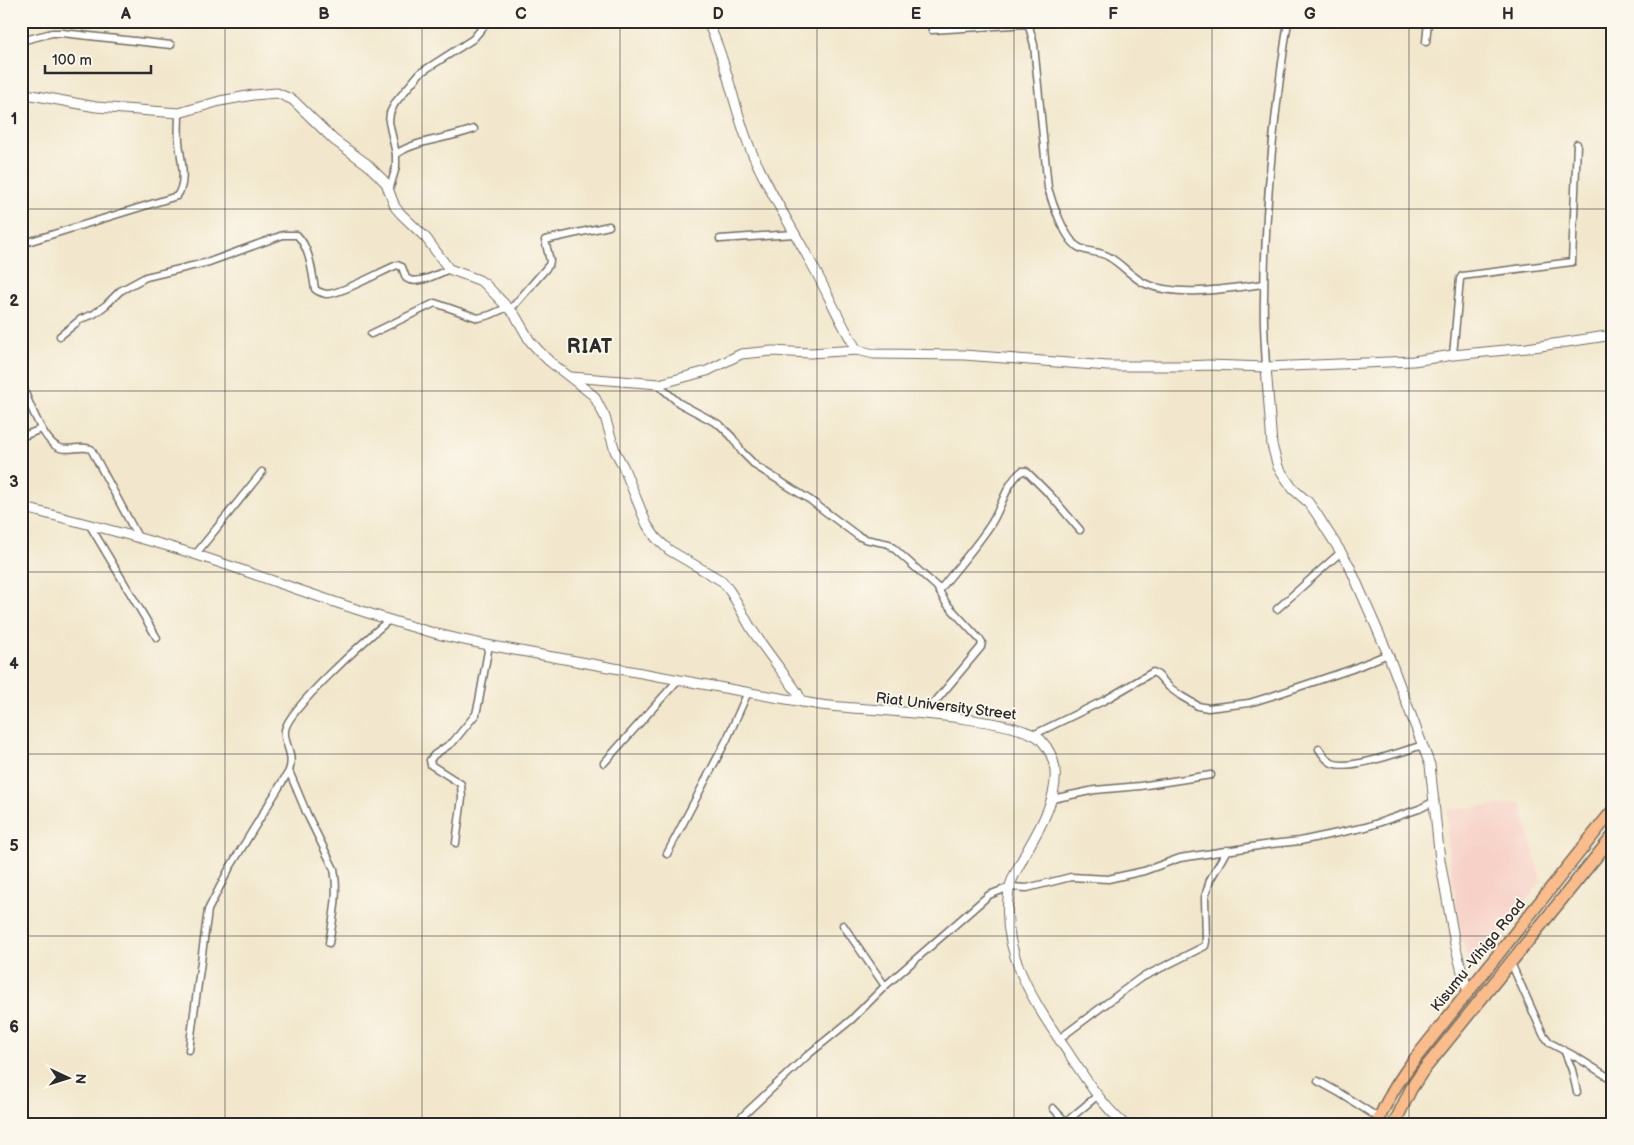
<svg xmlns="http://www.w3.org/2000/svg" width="1634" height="1145" font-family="'Balsamiq Sans',sans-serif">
<rect width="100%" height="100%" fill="#fbf7ec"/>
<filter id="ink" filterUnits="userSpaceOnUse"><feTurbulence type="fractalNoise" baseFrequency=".02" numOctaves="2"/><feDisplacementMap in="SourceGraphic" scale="10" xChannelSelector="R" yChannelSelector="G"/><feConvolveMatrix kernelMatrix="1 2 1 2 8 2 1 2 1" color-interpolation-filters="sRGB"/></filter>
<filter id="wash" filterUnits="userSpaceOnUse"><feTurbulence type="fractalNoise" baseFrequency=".0096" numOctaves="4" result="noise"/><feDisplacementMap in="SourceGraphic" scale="20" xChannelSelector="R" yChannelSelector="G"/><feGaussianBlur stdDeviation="1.12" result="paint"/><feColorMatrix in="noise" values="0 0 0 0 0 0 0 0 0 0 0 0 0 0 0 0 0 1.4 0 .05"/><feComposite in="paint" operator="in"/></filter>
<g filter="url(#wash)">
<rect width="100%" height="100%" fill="#f2e7cc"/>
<polygon fill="#f7d1c7" points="1521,803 1541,882 1471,971 1461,935 1447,843 1448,810"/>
</g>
<g filter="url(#ink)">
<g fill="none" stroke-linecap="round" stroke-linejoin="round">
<g stroke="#716d63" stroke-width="9">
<g id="minor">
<path d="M932,30L1026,24L1029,26L1034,45L1048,188C1052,203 1066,242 1080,248C1090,253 1100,251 1109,257C1122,264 1132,278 1146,284C1180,298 1229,288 1264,284"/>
<polyline points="21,41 52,33 62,33 171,45"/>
<polyline points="1426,42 1428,21"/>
<path d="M396,154C419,139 449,139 474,129"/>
<polyline points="389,191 396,167 396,154 389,122 390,113 395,103 420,73 473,39 488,21"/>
<polyline points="720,239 794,234"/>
<path d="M21,244L177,196C188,181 180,158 179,141C178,132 179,123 179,113"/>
<polyline points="510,310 549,265 550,261 545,240 609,226"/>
<polyline points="371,334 435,303 478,318 490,315 508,307"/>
<path d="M60,336L81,319L94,314L106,305L120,291L146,277L209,262L283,235H297C310,248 312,272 315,289C318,292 322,293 326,294C339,295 382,271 397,265L402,267L406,278C416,286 438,274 449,269"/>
<polyline points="1453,355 1460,279 1462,276 1572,262 1577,144"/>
<path d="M1266,367C1265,344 1263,321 1264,298C1265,206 1274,113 1288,21"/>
<path d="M21,383C28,399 43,443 60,448C70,451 82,445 91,449L138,537"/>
<polyline points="657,384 679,403 720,425 732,437 742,452 756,466 810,500 858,536 865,539 889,544 937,587 946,603 982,642 981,647 925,714"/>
<polyline points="21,437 41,429"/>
<polyline points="89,524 157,638"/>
<polyline points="195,555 262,472"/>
<path d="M939,591C956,569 976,547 991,524C1002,507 1006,483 1022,471H1026L1051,496L1080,530"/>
<polyline points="1277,609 1341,552"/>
<polyline points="1035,734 1105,700 1153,672 1158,675 1169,687 1181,696 1198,706 1208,708 1249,703 1272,696 1352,669 1388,654"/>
<path d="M1319,749C1322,754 1326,760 1332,763C1350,771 1403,751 1423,745"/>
<polyline points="604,763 678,680"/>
<path d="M289,771L307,814L334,869C339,894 333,919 329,943"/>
<polyline points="1052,799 1095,790 1140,786 1211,775"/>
<polyline points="456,843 462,798 461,784 431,765 430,760 434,755 453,742 476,714 479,701 489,645"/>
<polyline points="667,854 727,739 748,692"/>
<polyline points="843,925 885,986"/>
<polyline points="1511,963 1543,1034 1550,1043 1578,1058 1613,1080"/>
<polyline points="1059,1039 1139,979 1205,946 1206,942 1205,897 1210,880 1227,850"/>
<path d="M189,1050L208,910L229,869L289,771C295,753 283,744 285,730C288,709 369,637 389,620"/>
<polyline points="1565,1052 1572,1070 1577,1092"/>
<polyline points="1318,1081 1338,1092 1379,1118"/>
<polyline points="1053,1108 1064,1120 1067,1121 1097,1096"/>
<polyline points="734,1124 809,1054 851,1020 885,986 989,895 1010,887 1027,888 1071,877 1108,879 1144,871 1180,858 1271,844 1300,841 1366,827 1419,809 1435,801"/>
</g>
</g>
<g stroke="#716d63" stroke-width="11">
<g id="tertiary">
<path d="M707,21C727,61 733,106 750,148C766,187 789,222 809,259C826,289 839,321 857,350"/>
<path d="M21,93L96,107L179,113L220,101L253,95L277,93L293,100L334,140L367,164L386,183L395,207L401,214L426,238L449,269L479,280L485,284L515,315L530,341L540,352L549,361L594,396L605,417L615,451L623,466L647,525L656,538L669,550L722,581C735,595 741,612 751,628C765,650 782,671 797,692L802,702"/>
<polyline points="1266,367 1272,445 1278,467 1293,489 1308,502 1316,513 1349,565 1388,654 1430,765 1440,860 1455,944 1461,968 1468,992"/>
<polyline points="571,377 659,384 707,371 741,354 772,351 810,353 857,350 874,354 964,355 1108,366 1186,366 1208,365 1266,367 1413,361 1453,355 1527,348 1613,335"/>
<path d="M21,507C79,522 137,536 194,554C274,580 353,611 434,633C475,644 517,650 559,658C634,672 710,686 786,699C801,701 815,705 830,706C868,710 1020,717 1041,740C1074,775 1042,823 1024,856C1019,867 1011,878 1009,890C999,953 1036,1005 1069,1054C1085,1078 1101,1104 1124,1124"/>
</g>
</g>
<g stroke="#716d63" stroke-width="14">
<g id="trunk">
<path d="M1377,1124C1386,1100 1399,1080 1414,1060L1613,810"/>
<polyline points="1394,1124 1411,1089 1422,1072 1613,836"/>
</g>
</g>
<use href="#minor" stroke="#fff" stroke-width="6"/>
<use href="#tertiary" stroke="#fff" stroke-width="9"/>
<use href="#trunk" stroke="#f9bc8a" stroke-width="11"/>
</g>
</g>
<path fill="none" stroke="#2b2b2b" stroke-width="1" stroke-opacity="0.55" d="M225,21V1124M422,21V1124M620,21V1124M817,21V1124M1014,21V1124M1212,21V1124M1409,21V1124M21,209H1613M21,391H1613M21,572H1613M21,754H1613M21,936H1613"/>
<g text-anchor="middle" stroke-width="4" stroke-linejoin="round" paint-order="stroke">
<g font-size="15" fill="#2b2b2b" stroke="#fbf7ec">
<text transform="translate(946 706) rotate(7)" y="5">Riat University Street</text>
<text transform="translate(1478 955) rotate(-51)" y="5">Kisumu -Vihiga Road</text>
</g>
<g font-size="20" font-weight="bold" letter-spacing="1" fill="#2b2b2b" stroke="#fbf7ec">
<text x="590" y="353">RIAT</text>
</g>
</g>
<rect width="1634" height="1145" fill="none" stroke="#fbf7ec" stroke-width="55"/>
<g transform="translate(68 1078) rotate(94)" stroke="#fbf7ec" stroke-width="4" paint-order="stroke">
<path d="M0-4L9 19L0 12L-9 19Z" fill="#2b2b2b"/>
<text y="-8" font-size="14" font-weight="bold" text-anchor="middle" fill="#2b2b2b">N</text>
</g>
<path d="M45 65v8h106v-8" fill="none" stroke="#2b2b2b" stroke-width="2.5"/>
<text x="52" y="65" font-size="15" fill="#2b2b2b" stroke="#fbf7ec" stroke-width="4" paint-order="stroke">100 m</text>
<rect x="28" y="28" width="1578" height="1090" fill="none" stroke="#2b2b2b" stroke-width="2"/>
<g font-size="16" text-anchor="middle" font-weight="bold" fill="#2b2b2b">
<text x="126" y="19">A</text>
<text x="324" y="19">B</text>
<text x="521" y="19">C</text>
<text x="718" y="19">D</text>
<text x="916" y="19">E</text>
<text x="1113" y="19">F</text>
<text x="1310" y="19">G</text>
<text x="1508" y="19">H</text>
<text x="14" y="124">1</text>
<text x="14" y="306">2</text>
<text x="14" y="487">3</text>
<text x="14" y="669">4</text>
<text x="14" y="851">5</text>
<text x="14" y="1032">6</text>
</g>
</svg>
